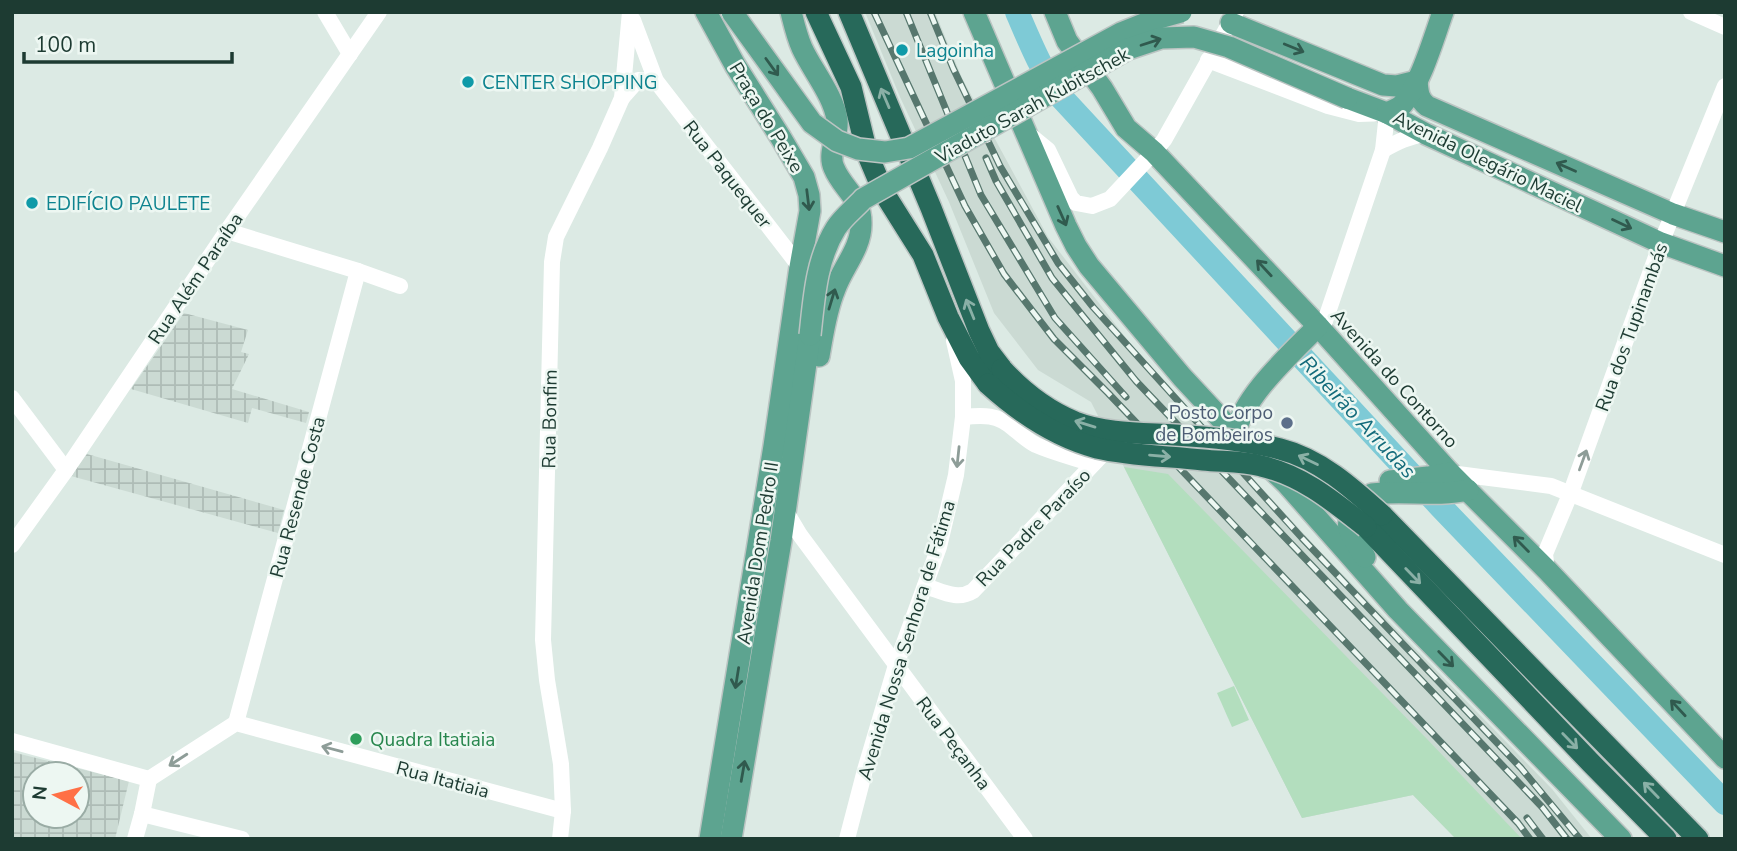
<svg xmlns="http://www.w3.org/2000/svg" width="1737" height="851" font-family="'Nunito Sans',sans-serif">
<defs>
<pattern id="industrial-grid" width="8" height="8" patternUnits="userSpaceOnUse" patternTransform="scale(1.75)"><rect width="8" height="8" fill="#cbdad3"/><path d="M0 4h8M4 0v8" fill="none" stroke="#aebcb6"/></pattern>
</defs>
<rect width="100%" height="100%" fill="#dceae4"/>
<polygon fill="#cbdad3" points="865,12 935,12 962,78 1048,237 1136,351 1315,546 1552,789 1592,839 1456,839 1413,795 1302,818 1091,402 1038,370 994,313 949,202 900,97"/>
<g fill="url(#industrial-grid)" fill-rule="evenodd">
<polygon points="184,313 248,330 241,352 249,354 232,389 309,412 306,423 252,408 248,423 131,389"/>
<polygon points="87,454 284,510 278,533 71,476"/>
<path d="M12,752L129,781L115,839H12ZM35,774H77V816H35Z"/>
</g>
<g fill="#b3debe">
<polygon points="1124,467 1168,474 1427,739 1522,839 1456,839 1413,795 1302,818"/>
<polygon points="1234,686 1249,720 1232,727 1217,693"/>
</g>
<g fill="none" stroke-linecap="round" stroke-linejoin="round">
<path stroke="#7ecad6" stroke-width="24" d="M1017,12C1030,42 1041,70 1060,96L1441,507L1725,803"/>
<g stroke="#bbc4c2" stroke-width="24">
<g id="major">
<polyline points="706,12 735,65 781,138 804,177 809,195 810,211 800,267 774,446 710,839"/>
<path d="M791,12C794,24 797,37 802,48C812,70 834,96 837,120C839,136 827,153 834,168C843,190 862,197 861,225C861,248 843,267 835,289C826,310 823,334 819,356"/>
<polyline points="974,12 1066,226 1076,246 1089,266 1182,377 1235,434 1287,484 1398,610 1621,839"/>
<polyline points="1055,12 1067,41 1102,88 1126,128 1154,152 1318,326 1450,473 1547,570 1725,758"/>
<polyline points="1231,23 1383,85 1397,86 1417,81"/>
<path d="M1417,81C1418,91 1418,99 1427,106L1673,214L1725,232"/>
<polyline points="1347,98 1387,113 1426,134 1661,243 1725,266"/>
<path d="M1387,113C1392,110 1398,109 1402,105C1420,86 1434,37 1443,12"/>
<path d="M1235,434C1244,395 1291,354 1318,326"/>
<polyline points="1390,481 1428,477 1450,473"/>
<path d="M1365,557C1342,521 1342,525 1372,494C1404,490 1436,497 1468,490"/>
<polyline points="731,839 781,541 810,335"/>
</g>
</g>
<g stroke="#bbc4c2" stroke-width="24">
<g id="highway">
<polyline points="816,12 851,87 867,153 875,172 884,193 923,255 948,317 969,358 988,384"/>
<polyline points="849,12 931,208 979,331 989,352 1002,369"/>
<polyline points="1382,515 1698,839"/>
<polyline points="1366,527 1591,763 1666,839"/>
</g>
</g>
<g stroke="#fff" stroke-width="16">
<polyline points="325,12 350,54"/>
<polyline points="1691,12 1725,27"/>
<polyline points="633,20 656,81 800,267"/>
<polyline points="1208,60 1328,106 1359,114 1387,113 1383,150 1322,330"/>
<polyline points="622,98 638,80 656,81"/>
<polyline points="1026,132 1048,150 1071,198 1076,203 1092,206 1110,199 1154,152 1164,140 1236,12"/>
<path d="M1383,150C1397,142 1409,136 1426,134"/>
<polyline points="227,231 358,271 400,286"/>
<polyline points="12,398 66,470"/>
<path d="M963,417C983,415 998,414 1014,429C1021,434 1028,441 1036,445C1054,453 1075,458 1093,464"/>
<polyline points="1450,473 1551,486 1725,555"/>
<polyline points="785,510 800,535 1025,839"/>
<polyline points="12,545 66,470 227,231 379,12"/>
<polyline points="1547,570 1545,554 1571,492 1661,243 1725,86"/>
<path d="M925,586C942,591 957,601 973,591L1100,457"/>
<polyline points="236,723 358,271"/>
<polyline points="12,741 149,779 236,723 563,811"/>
<polyline points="142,814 242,839"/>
<polyline points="135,839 142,814 149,779"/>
<polyline points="560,839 563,811 561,764 547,680 543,640 552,262 556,237 600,148 622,98 630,12"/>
<polyline points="847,839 865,770 896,665 939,547 956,475 963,417 963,381 954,341"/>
</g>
<use href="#major" stroke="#5da490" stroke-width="21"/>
<use href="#highway" stroke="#27695a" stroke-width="21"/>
<g stroke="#57776e" stroke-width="7">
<g id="rail">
<polyline points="874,12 965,206 1004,274 1054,339 1108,393 1518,823 1530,839"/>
<polyline points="906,12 981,195 1055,318 1126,397"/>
<polyline points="930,12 953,68 1000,166 1058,263 1093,307 1302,538 1521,768 1580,839"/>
<polyline points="986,158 996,181 1052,278 1136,381 1542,807 1567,839"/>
<polyline points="1527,818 1543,839"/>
</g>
</g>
<use href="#rail" stroke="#edf7f2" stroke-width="4.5" stroke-dasharray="13" stroke-linecap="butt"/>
<g stroke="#bbc4c2" stroke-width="24" stroke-linecap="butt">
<g id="major-bridge">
<polyline points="732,12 812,123 837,141 858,149 885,152 909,148 1121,33 1156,19 1181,12"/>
<path d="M810,335C814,299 816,260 836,228C843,217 855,208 863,199L1128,49L1161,38L1194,37L1229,47L1347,98"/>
</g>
</g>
<g stroke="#bbc4c2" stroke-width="24" stroke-linecap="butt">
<g id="highway-bridge">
<path d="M1002,369C1022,391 1046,410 1075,422C1106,434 1141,433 1175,435C1210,437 1246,440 1280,449C1320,459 1352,488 1382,515"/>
<path d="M988,384C1020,413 1055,437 1097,448C1131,456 1168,456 1203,460C1222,462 1243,461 1261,466C1302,475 1334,502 1366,527"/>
</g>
</g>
<use href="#major-bridge" stroke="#5da490" stroke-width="21"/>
<use href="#highway-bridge" stroke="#27695a" stroke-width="21"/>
</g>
<defs><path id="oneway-shaft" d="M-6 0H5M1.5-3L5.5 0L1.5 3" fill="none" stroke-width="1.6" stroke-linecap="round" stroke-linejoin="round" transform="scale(1.75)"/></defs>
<g stroke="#305a4e">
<use href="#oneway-shaft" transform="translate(1151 42) rotate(-18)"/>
<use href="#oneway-shaft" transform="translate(1294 48) rotate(22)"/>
<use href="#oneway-shaft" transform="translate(772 67) rotate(54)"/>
<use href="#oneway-shaft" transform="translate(1566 167) rotate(-156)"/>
<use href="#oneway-shaft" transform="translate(808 200) rotate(83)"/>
<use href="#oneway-shaft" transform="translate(1062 216) rotate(66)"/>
<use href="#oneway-shaft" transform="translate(1622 224) rotate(25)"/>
<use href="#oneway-shaft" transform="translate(1264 268) rotate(-133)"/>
<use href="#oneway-shaft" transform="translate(832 299) rotate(-73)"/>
<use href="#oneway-shaft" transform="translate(1521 544) rotate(-135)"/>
<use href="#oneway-shaft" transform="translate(1446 659) rotate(46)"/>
<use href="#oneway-shaft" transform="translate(737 678) rotate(99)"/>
<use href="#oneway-shaft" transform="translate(1678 708) rotate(-133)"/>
<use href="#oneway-shaft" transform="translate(743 771) rotate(-80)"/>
</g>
<g stroke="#8ab0a6">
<use href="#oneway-shaft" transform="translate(885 98) rotate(-113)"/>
<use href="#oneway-shaft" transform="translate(970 309) rotate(-112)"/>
<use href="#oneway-shaft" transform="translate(1085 424) rotate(-163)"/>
<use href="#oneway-shaft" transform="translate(1160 456) rotate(5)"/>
<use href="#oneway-shaft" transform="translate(1308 460) rotate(-154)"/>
<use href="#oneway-shaft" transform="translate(1413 576) rotate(46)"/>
<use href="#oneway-shaft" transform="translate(1570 741) rotate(46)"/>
<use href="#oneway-shaft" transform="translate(1651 790) rotate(-134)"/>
</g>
<g stroke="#8e9d98">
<use href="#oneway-shaft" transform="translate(958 457) rotate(96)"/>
<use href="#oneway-shaft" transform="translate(1583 460) rotate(-70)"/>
<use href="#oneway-shaft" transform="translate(332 749) rotate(-165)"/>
<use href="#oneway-shaft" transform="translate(178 760) rotate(147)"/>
</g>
<g fill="#0f9aa8" stroke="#edf7f2" stroke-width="2.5">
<circle cx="902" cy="50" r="7"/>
<circle cx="468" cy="82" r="7"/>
<circle cx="32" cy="203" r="7"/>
</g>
<circle fill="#5c6f8a" stroke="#edf7f2" stroke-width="2.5" cx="1287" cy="423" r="7"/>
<circle fill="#2e9e5b" stroke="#edf7f2" stroke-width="2.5" cx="356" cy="739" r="7"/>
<g text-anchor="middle" stroke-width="5" stroke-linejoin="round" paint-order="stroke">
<g font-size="19" fill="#0d838f" stroke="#edf7f2" text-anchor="start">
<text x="916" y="57">Lagoinha</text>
<text x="482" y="89">CENTER SHOPPING</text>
<text x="46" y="210">EDIFÍCIO PAULETE</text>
</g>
<g font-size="19" fill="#1d3b32" stroke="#edf7f2">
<text transform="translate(1032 105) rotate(-29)" y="7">Viaduto Sarah Kubitschek</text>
<text transform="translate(767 117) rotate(59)" y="7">Praça do Peixe</text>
<text transform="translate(1488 161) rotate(26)" y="7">Avenida Olegário Maciel</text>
<text transform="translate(728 174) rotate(52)" y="7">Rua Paquequer</text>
<text transform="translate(195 278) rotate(-56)" y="7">Rua Além Paraíba</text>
<text transform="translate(1631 327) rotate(-70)" y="7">Rua dos Tupinambás</text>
<text transform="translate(1395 378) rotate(48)" y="7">Avenida do Contorno</text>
<text transform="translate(549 419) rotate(-89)" y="7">Rua Bonfim</text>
<text transform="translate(297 497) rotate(-75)" y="7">Rua Resende Costa</text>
<text transform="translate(1033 527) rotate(-46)" y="7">Rua Padre Paraíso</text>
<text transform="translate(757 553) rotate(-81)" y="7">Avenida Dom Pedro II</text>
<text transform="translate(906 640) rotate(-73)" y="7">Avenida Nossa Senhora de Fátima</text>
<text transform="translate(954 743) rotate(53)" y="7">Rua Peçanha</text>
<text transform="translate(443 779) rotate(15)" y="7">Rua Itatiaia</text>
</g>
<g font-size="19" fill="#4e5e75" stroke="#edf7f2" text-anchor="end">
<text x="1273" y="419">Posto Corpo<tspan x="1273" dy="22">de Bombeiros</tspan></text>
</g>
<g font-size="19" fill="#27864d" stroke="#edf7f2" text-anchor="start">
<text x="370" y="746">Quadra Itatiaia</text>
</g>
<g font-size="21" font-style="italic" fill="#136b7b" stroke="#edf7f2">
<text transform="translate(1358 417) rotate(47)" y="7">Ribeirão Arrudas</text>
</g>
</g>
<rect width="1737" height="851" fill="none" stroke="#1d3b32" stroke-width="28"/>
<g transform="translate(56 795) rotate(277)"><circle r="33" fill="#edf7f2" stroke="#9aaca5" stroke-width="2"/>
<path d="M0-5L12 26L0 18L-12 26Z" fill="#ff7046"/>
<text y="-10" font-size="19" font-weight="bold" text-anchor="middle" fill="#1d3b32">N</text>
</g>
<path d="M24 52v10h208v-10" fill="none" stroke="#1d3b32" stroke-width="3.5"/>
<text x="35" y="52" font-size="21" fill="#1d3b32" stroke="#edf7f2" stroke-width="5" paint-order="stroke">100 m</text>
</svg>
